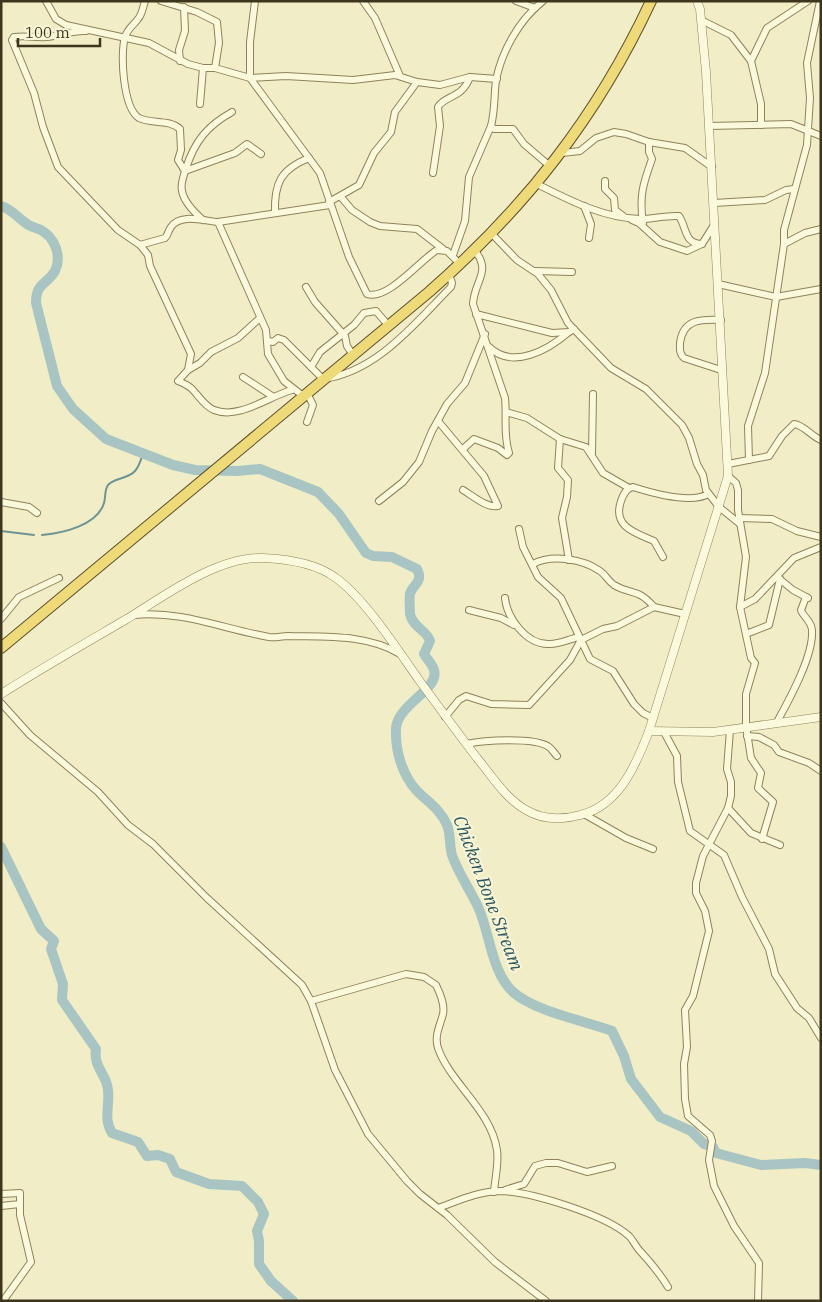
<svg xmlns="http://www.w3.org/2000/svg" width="822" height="1302" font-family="'IBM Plex Serif',serif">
<rect width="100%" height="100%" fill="#f1eec7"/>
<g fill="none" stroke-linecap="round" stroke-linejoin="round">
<g stroke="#6e9493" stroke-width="2">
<polyline points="1,531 34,535"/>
<path d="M42,535C62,533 97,526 104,503C106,497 104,491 108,485C114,478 128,479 135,471C139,467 141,459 143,454"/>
</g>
<g stroke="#a8c5c3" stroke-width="10">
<path d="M1,206C12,209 18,218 27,224C31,227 37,228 41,230C55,238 62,256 55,271C47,285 36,282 36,303L57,386L73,409L106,439L173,465L195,470L237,471L260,469L318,492L339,514L366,553L373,556L392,557L417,569C424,582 412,585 410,594C409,598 410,609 410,614C413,628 427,630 430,641L424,654C427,659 433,665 434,670C440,689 398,704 396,728C395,750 402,775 417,791C428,802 441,810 447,825C451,834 449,845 452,855C458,873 471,891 479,909C490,935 492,973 513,992C534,1011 585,1021 612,1031L624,1056L631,1079L660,1117L691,1131L704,1144L713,1147L716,1153L761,1165L805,1163L821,1165"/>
<path d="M1,847L41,929L54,941L51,949L63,984L62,1000L96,1049C93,1068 107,1074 108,1090C110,1106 103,1119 112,1133L138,1142L147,1156L158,1155L170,1159L176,1172L209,1184L242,1186L258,1202L264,1214L257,1231L259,1241V1264L271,1281L293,1301"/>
</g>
<g stroke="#8f825a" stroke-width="8">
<g id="minor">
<polyline points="46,1 56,19 66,25 149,43 188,64 203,68 215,68 250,78 286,76 353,80 395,75 417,82 440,85 470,77 497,79"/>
<path d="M145,1C143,7 142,15 138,19C133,26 128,28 125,37C120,54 123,108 139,118C151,124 169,119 180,129L181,150L178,160L185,171"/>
<polyline points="161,1 197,12 217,22 219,43 215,68"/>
<path d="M255,1L250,42V78L320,173L349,257L367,294C388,301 421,259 437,250L447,251L460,264"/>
<polyline points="363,1 375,18 400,76"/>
<polyline points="516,1 535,8"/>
<path d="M543,1C519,20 502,51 496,80C494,96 495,111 491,126L494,129H513L524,144L551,167"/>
<polyline points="701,20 731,35 751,61"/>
<path d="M86,31C72,30 61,36 46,37C36,38 25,35 14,37L12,40L34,93L43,127L58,167L118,230L140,245L165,238C168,235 168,231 171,227C180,213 204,221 218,222L330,205"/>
<polyline points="180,61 179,50 185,31 184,7"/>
<polyline points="200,104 203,68"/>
<polyline points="761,125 761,104 751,61 767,28 808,1"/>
<polyline points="709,126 791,124 821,136"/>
<polyline points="562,153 580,151 596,138 614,132 626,134 649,142 685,148 712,167"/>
<polyline points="185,171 235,153 247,144 261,154"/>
<path d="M433,173L440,126L438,107C445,95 462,99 470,77"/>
<polyline points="605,181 605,189 614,198 615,210 623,216"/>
<path d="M537,184C569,200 603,218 640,219C653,219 666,215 679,216C687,228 684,244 702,244"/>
<polyline points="341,197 352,210 370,222 380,226 417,229 443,249"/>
<polyline points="329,202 359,185 374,153 391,132 395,112 417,82"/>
<polyline points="714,203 765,200 786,190 794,189"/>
<polyline points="584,206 591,224 589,238"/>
<path d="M275,213C274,183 281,169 309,158"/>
<path d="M203,220C195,213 184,202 182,191C180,184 184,175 186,168C195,141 207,126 232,112"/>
<polyline points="632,220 639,223 660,242 687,251 702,244 714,225"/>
<polyline points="218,222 266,330 268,354 284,381 303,396"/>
<path d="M643,223C639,196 643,184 652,159L649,152V142"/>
<polyline points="492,234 517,260 538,274 551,290 568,323 611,368 646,389 682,425 689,438 697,464 703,475 706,490 719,507 740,524"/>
<polyline points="784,244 805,233 821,229"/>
<path d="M140,245L148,255L150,266L191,354L188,370L178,381C183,383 188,385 192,389C199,396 204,406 214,410C239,420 269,396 292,390"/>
<polyline points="453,255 465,221 469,177 491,126"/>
<polyline points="535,271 572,272"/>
<polyline points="718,284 776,297 821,289"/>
<polyline points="306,287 315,302 345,336 347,346 353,355"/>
<polyline points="476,314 552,333 569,332 574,329"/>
<path d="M721,320C701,319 683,319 680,343C680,349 679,353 684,358L721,370"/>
<path d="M268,341L273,342L278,338L284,340L323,379C377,372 415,323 451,287L452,283L449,274"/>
<path d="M489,347C513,370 548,350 569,332"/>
<polyline points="311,367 320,352 354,325 364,313 376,311 388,325"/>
<polyline points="188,370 200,363 211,352 238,338 260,318"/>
<polyline points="243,377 272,396"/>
<polyline points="506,412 527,418 560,439 586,447 603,473 629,488"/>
<path d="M438,421L484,476L498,506C486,508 473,496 463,490"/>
<polyline points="307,422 313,405 307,393"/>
<polyline points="560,439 558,468 568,480 567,497 562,518 569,560"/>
<path d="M463,449L474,439L498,448L507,455L509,453C503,434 507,417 505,398L473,304C474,281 492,272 475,251"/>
<polyline points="592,453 593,394"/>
<polyline points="749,460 748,426 765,373 784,244 784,230 807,145 810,98 807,63 820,1"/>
<path d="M728,464L769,456L782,436L794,424C804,425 811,436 821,440"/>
<polyline points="728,476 736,483 738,490 738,510 746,557 740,607 751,658 755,663 746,694 746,726 751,758 761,773 758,788 773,802 762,839"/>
<polyline points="379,501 403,482 419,462 432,431 447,404 465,383 485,334"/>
<polyline points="1,502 29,507 37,513"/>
<polyline points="739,518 772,519 797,531 821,537"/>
<polyline points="519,529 523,547 538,577 561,598 590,659 613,671 634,704 643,713 653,718"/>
<path d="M663,557L654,541C636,533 612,527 621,501C623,495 626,488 633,487C652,493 691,504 708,494"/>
<path d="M533,564C552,554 583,559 600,571C606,575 608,581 614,585C631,595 638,588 654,607"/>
<polyline points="777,577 793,590 808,598"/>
<path d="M505,598C507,618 526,644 548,644C558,645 569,639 579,637"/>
<polyline points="740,607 755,599 794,558 821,547"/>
<polyline points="469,610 501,618 514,625"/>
<path d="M134,615C180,610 224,629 269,637C276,638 281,636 288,636C325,637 367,634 400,654"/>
<polyline points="1,619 19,597 59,578"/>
<polyline points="746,634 769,625 780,579"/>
<polyline points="1,703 30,735 98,792 128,825 153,844 207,898 302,985 311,1001 335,1070 368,1134 407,1181 420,1194 447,1215 495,1262 546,1301"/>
<polyline points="445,717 459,700 466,696 491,704 529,705 570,660 581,640 603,629 617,626 654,607 685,614"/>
<path d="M777,722C789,700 814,655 812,630C811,620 803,617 801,610L806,597"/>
<polyline points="730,730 727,769 731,782 731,796 728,808 703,856 696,883 696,893 705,911 709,931 693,996 685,1010 687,1047 684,1064 685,1099 688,1116 710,1135 712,1141 709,1160 714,1186 734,1226 759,1263 758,1301"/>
<polyline points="664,732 677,756 678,782 690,831 724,855 742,897 769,949 775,974 797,1008 809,1018 821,1038"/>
<polyline points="747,736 759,737 774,745 779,752 809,763 821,771"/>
<path d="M467,744C483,740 536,737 549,747C552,749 554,753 557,756"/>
<polyline points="728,808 751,833 780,845"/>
<polyline points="584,814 626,838 653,849"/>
<path d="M311,1001L406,974L424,977L436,985C440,993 445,1005 443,1014C440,1026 434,1036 438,1048C450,1083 491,1110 497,1150C499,1163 495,1178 494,1192"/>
<polyline points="505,1190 524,1184 535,1166 546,1163 558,1163 587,1172 612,1166"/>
<polyline points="1,1194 20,1193 20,1204 1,1206"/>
<path d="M438,1208C458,1201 479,1191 501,1191C532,1192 606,1215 629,1236C633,1240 636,1247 640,1251C652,1264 659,1272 668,1287"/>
<polyline points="3,1301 31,1262 20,1215 20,1204"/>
</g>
</g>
<g stroke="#8f825a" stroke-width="9">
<g id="tertiary">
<path d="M1,694C42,668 84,644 125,620C163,597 217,556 263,558C287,559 316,563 336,578C366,600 397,649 419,680C438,706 457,732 477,758C492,776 505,798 526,810C543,820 562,820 580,815C619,806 636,765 649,731L728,476L706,72L700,9L697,1"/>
<polyline points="649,731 713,732 821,717"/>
</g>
</g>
<g stroke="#5c4e2f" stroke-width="12">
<path id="trunk" d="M1,648L429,292C525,208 597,117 651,1"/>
</g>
<use href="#minor" stroke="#fbf9db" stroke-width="6"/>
<use href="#tertiary" stroke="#fbf9db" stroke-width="8"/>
<use href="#trunk" stroke="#eeda78" stroke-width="10"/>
</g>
<g text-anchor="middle" stroke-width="4" stroke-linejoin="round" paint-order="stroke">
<g font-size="18" font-style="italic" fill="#2d575e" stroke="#f8f6d7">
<text transform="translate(488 893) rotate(69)" y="6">Chicken Bone Stream</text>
</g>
</g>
<rect width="822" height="1302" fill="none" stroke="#3e351f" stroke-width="5"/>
<path d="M18 38v8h82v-8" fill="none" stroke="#3e351f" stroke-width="2.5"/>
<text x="25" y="38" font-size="15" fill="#3e351f" stroke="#f8f6d7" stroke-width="4" paint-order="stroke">100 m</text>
</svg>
